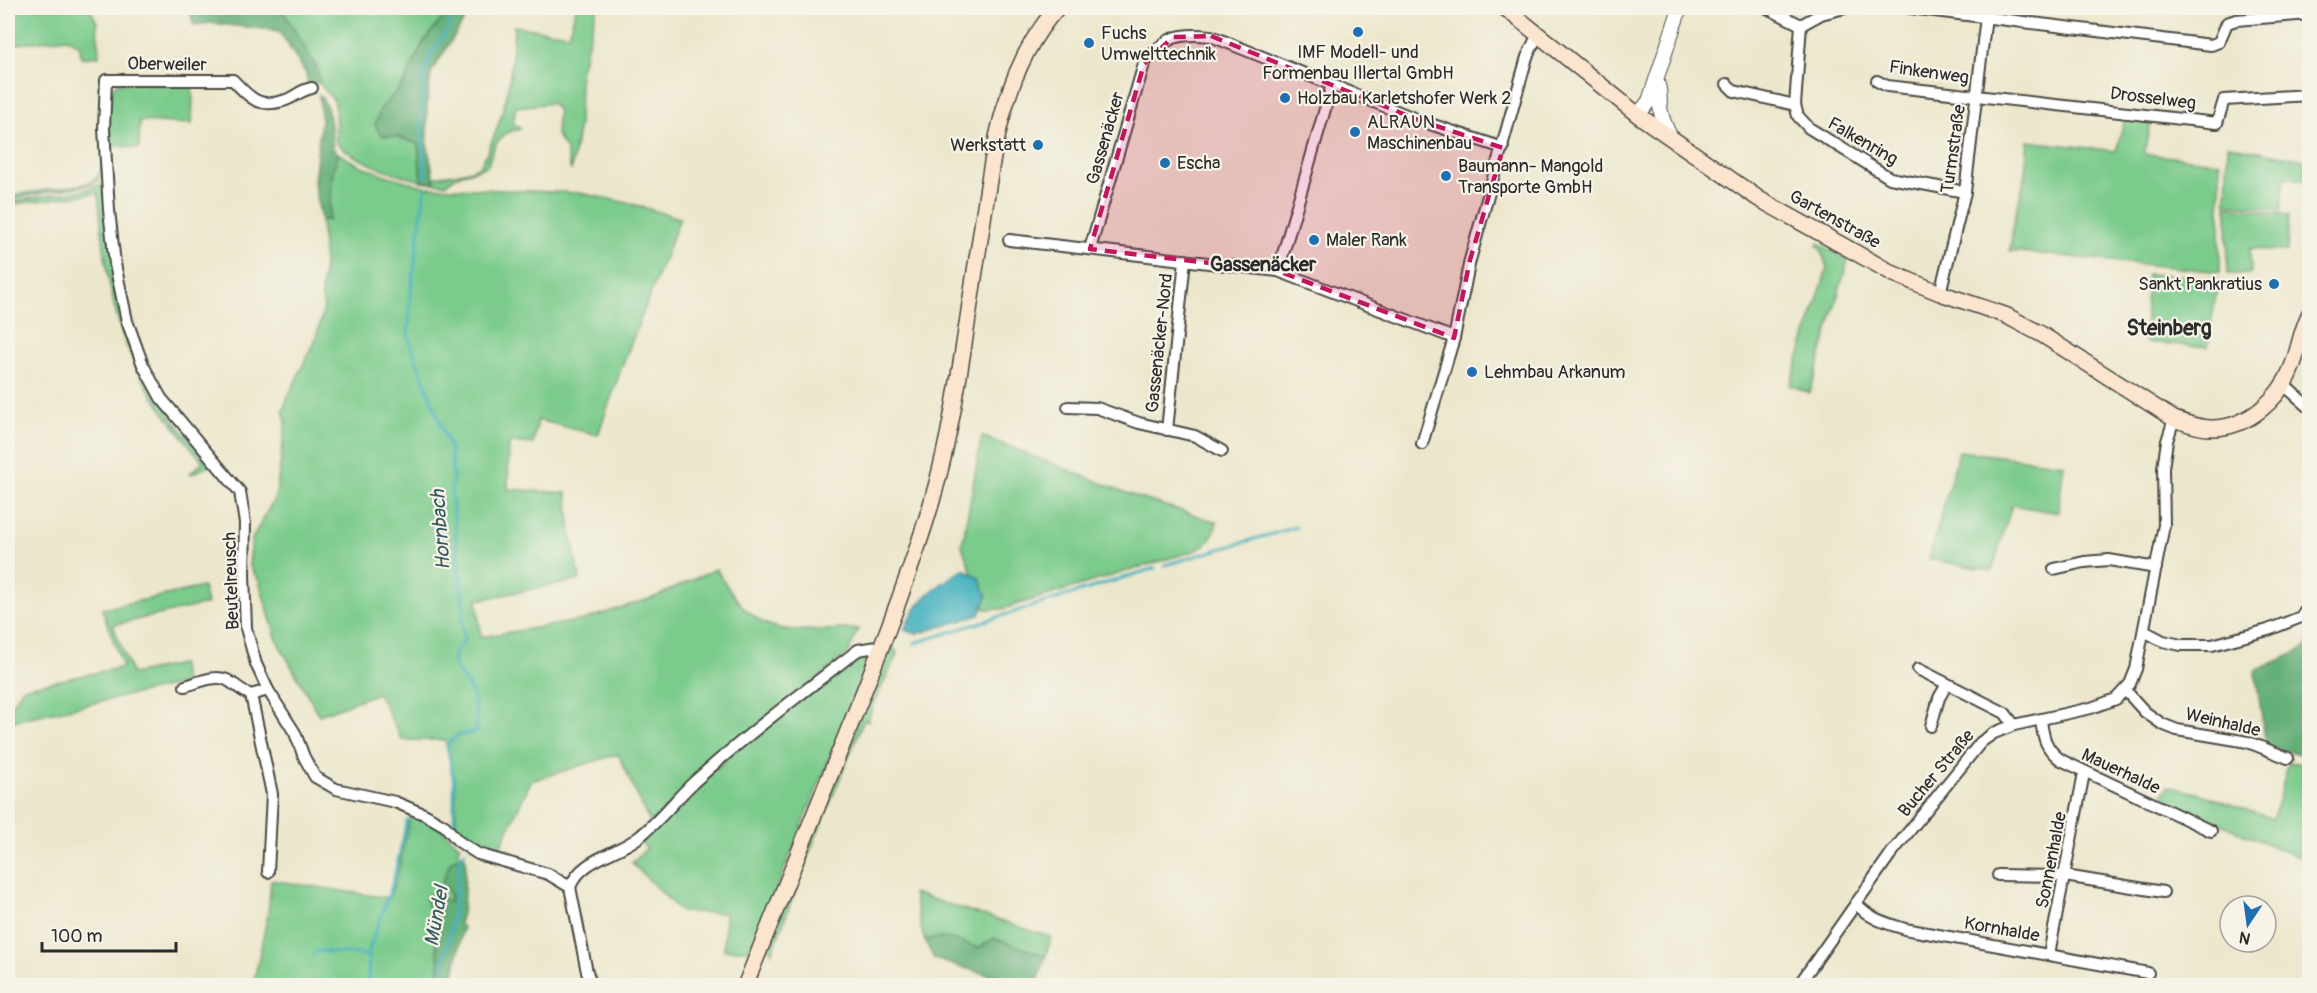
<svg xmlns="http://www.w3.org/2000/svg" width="2317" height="993" font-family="Pangolin,sans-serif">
<rect width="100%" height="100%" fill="#f7f3e8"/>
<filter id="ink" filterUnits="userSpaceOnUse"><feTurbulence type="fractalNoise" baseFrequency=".0167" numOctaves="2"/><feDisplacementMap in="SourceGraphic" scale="12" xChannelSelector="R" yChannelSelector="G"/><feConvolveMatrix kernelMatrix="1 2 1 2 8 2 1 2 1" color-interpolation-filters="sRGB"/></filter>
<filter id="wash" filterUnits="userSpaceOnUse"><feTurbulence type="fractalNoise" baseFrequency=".008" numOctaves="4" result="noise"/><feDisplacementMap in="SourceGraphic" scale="24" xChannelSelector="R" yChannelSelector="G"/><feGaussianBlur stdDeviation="1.35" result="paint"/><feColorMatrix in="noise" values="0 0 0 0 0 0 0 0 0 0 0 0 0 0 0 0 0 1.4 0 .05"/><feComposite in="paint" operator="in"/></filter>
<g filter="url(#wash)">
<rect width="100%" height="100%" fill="#ece7cc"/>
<g fill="#7acb8c" stroke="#527b5c" stroke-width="1.5">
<polygon points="8,8 90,9 97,22 99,56 81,58 80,46 67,38 8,45"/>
<path d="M284,8H451L423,43L405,82L380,110L381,135L398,137L418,144L421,181C396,174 355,162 336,142L335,102L319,83L318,70L283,11Z"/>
<path d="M576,8H597L580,74L579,124L571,171L566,150L556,134L558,111L552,103L516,107L513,122L520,129C499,132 493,147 488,165C476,173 455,172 447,184L435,183L434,177C444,175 471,173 479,166C485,160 489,148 492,141C509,101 512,70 514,26L569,34Z"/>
<polygon points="118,83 191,84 193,94 192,124 140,121 139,148 108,145 108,92"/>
<polygon points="2125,118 2151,121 2144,154 2220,162 2220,272 2010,251 2013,226 2024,181 2028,141 2116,151"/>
<polygon points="2228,145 2309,161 2309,181 2285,177 2281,210 2226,203"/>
<path d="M339,154L359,165L385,175L427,187L581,193L632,204L680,218L620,372L598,435L538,420L533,444L509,442L508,489L567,493L571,534L580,580L477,600L481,637L583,620L655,597L716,569C761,644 782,629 858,629L849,652L650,823L618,754L531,781L496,856L470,846L456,824L455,782L445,740H402L378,693L319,715L277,641L259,581L249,565L252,539L276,495L286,420L283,412L287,399L316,337L324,308L321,294L324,264L321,220H329L333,169Z"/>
<path d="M103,162V177L93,184L8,199V196L86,184C98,179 100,173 103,162Z"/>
<path d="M103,184L126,327L174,421L212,465L191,474V472L203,462C174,427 144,390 127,347C108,299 103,244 98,193L8,205V202L84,190Z"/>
<polygon points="2227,206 2289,215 2287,251 2250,249 2251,274 2228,274"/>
<polygon points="1818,243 1848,260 1810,393 1790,385 1827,269 1822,251 1817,246"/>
<polygon points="2147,274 2218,279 2208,347 2145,342"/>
<path d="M982,436L1137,497L1217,522C1213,537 1209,545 1194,551L1002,609H985L962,546Z"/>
<polygon points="1959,451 2064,464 2058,513 2012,505 1992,571 1929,559"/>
<polygon points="203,587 207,604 113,625 132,674 181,664 185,683 8,722 8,710 23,688 123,667 102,609"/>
<polygon points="893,647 897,653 895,659 873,705 868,721 864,720 808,856 772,953 766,944 883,657"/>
<polygon points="868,654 870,658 752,950 724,950 725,913 681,912 632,863 647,848 640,841 733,753 859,655"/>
<polygon points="2289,762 2309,765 2309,848 2298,857 2160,798 2168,786 2201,794 2273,819"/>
<path d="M411,813L438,826L460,846L457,851L462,855L451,861L449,904L426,899C431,915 442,962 438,977C437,980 435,983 433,985L253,986L268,914L271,880L389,898L397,876Z"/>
<polygon points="913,893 1051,937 1046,956 994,938 979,948 947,938 924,939"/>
</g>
<g fill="#63af78" stroke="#476d52" stroke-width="1.5">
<polygon points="189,8 274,8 283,11 318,70 319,83 308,84 306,73 279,31 211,23 194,25"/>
<polygon points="450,8 470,8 468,14 431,73 427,103 427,144 435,183 421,181 418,144 398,137 381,135 375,125 380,110 405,82 423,43"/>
<path d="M319,94C332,110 331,130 333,149L339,154L333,169L329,220H321L314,182L321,119Z"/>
<polygon points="2309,641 2309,714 2295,724 2309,738 2309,756 2266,746 2255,671 2304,649"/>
<path d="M462,855L466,858L463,909L459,924L463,927L453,979L458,985H433C435,983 437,980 438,977C442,962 431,915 426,899L431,894H438L449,903L451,895L442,882L451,861Z"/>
<polygon points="947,938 979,948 994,938 1046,956 1037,983 1033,985 1023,985 934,959 924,939"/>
</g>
<path fill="#43b1bf" stroke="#376e75" stroke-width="1.5" d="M963,569L979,577L987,596L980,615L917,634L904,630C920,595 933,590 963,569Z"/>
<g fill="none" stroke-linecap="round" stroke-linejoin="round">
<g stroke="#43b1bf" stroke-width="3">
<polyline points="426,177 421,123 423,79 431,52 446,33 456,8"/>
<path d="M425,189L410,298L408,338L450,448L453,476L451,490L463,603L462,626L465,640C437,668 466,671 473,697C476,708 476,720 477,731L457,736L447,745L454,782V825L466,840"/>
<polyline points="1165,565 1296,527"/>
<polyline points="915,643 1155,568"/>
<polyline points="313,955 317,951 369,955"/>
<polyline points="368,986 369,950 393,882 407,821"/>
<polyline points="439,986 453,917 460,861 465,852"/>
</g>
</g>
</g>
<g filter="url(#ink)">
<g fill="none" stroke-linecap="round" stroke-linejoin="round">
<g stroke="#484743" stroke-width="14">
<g id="minor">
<polyline points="1767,8 1801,25"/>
<polyline points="1845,8 1821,14 1801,25 1795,105 1798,116 1809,128 1890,178 1965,192"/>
<polyline points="1910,8 2211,45 2219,42 2227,23 2236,20 2310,14"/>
<polyline points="1877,81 1887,86 2217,123 2224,100 2310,95"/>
<polyline points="1727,84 1734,91 1795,105"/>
<path d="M312,88C301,90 296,96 286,100C259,109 251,99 233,80H106L104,129L109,210L115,264L127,321L143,365L161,398L240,492L245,523L244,575L246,628L256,664L268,690L295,733L304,757L315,777L336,789L395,802L426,815L445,826L458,841L478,854L548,874L570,887"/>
<polyline points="1009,240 1278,271 1454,338"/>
<path d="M1090,249L1144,64C1164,37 1178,32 1211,36L1421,121L1503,148"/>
<polyline points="1278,271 1332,85"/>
<polyline points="1940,293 1965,192 1987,8"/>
<polyline points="2284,385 2310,408"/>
<polyline points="1068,407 1097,408 1139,423 1195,436 1222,451"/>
<polyline points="1167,430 1185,260"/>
<polyline points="1422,444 1454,338 1470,260 1527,57 1538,34"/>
<polyline points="2306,565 2310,565"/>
<polyline points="2054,569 2084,562 2109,560 2156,568"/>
<polyline points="2144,631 2163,641 2181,645 2212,645 2268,630 2301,617 2306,609"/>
<polyline points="1918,669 2005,713 2014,725"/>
<path d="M185,686C197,683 215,674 227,680C235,684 241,691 251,695L268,690"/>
<polyline points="2126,691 2145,712 2162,724 2177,730 2248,742 2288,758"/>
<polyline points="251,695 272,794 268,872"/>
<path d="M2041,720C2043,738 2046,749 2061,760L2211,831"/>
<polyline points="1931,726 1939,698 1947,684"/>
<polyline points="1998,875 2065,876 2163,892"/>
<path d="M1856,903C1869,919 1886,923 1905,929L2148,973"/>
<polyline points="2049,954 2084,773"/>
<path d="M592,986L587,972L570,887C582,858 616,855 639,837C659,821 675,800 694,782C746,735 802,693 858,650L882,646"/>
<polyline points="1798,986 1890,855 1981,742 1994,733 2014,725 2091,708 2116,699 2130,684 2136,669 2164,525 2163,468 2167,441 2174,419"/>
</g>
</g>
<g stroke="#484743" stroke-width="16">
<g id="tertiary">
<path d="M1657,82C1661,91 1659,97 1660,106C1661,118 1666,128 1671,138"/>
<polyline points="1638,115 1649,101 1680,8"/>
</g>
</g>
<g stroke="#484743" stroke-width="18">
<g id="secondary">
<path d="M1505,8L1638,115L1759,199L1894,274L1940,293L2005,315L2041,334L2174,419C2186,423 2198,428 2210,428C2247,429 2280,399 2292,367C2299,349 2301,330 2310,313"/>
<path d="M745,986C783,891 822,796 860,701C886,635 912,569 932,501C956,418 965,331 979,246C992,163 999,73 1057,8"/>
</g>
</g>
<use href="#minor" stroke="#fff" stroke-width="10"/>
<use href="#tertiary" stroke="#fff" stroke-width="14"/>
<use href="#secondary" stroke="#fce5cf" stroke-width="15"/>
</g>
</g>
<path fill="#c2185b" fill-opacity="0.2" stroke="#c2185b" stroke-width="4.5" stroke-dasharray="12 8" stroke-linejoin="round" d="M1211,36L1421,121L1503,148L1470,260L1454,338L1278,271L1090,249L1144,64L1173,37Z"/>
<g fill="#1f6fb2" stroke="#f7f3e8" stroke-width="2">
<circle cx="1358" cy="32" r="6"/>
<circle cx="1089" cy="43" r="6"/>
<circle cx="1285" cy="98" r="6"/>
<circle cx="1355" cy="132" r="6"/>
<circle cx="1038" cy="145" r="6"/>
<circle cx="1165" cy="163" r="6"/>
<circle cx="1446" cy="176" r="6"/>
<circle cx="1314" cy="240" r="6"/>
<circle cx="2274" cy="284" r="6"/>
<circle cx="1472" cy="372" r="6"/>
</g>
<g text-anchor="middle" stroke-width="4.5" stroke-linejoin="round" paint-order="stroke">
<g font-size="18" fill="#2b2b2b" stroke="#f7f3e8" text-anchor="start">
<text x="1101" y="39">Fuchs<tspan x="1101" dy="21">Umwelttechnik</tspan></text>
<text x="1358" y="58" text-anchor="middle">IMF Modell- und<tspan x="1358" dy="21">Formenbau Illertal GmbH</tspan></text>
<text x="1297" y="104">Holzbau Karletshofer Werk 2</text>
<text x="1367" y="128">ALRAUN<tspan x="1367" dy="21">Maschinenbau</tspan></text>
<text x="1026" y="151" text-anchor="end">Werkstatt</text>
<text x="1177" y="169">Escha</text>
<text x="1458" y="172">Baumann- Mangold<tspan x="1458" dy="21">Transporte GmbH</tspan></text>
<text x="1326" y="246">Maler Rank</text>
<text x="2262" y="290" text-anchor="end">Sankt Pankratius</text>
<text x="1484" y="378">Lehmbau Arkanum</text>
</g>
<g font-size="18" fill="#2b2b2b" stroke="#f7f3e8">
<text transform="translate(167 64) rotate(1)" y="6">Oberweiler</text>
<text transform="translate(1929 72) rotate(8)" y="6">Finkenweg</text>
<text transform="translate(2153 98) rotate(7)" y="6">Drosselweg</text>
<text transform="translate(1105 138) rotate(-74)" y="6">Gassenäcker</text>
<text transform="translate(1863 141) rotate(30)" y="6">Falkenring</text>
<text transform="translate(1953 149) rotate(-82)" y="6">Turmstraße</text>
<text transform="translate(1835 219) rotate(29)" y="6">Gartenstraße</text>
<text transform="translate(1159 343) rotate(-84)" y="6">Gassenäcker-Nord</text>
<text transform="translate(231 581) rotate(-92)" y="6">Beutelreusch</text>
<text transform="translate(2223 722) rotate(13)" y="6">Weinhalde</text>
<text transform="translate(2121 771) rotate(25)" y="6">Mauerhalde</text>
<text transform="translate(1936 773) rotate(-50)" y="6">Bucher Straße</text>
<text transform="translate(2051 860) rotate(-79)" y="6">Sonnenhalde</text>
<text transform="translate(2002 929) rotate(10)" y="6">Kornhalde</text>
</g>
<g font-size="20" font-weight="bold" fill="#2b2b2b" stroke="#f7f3e8">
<text x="1263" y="271">Gassenäcker</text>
</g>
<g font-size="20" font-style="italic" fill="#335a5f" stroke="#f7f3e8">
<text transform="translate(440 530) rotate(-94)" y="7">Hornbach</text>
<text transform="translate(436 916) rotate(-80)" y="7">Mündel</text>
</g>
<g font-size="21" font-weight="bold" fill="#2b2b2b" stroke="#f7f3e8">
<text x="2169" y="335">Steinberg</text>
</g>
</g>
<rect width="2317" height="993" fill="none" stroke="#f7f3e8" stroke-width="30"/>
<g transform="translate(2248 924) rotate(193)"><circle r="28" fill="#f7f3e8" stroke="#a5a39c" stroke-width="1.5"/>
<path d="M0-4.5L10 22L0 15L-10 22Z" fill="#1f6fb2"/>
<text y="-9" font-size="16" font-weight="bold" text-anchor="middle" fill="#2b2b2b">N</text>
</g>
<path d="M42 942v9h134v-9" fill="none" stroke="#2b2b2b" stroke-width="3"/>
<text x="51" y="942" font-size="18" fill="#2b2b2b" stroke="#f7f3e8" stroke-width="4.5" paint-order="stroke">100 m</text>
</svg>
